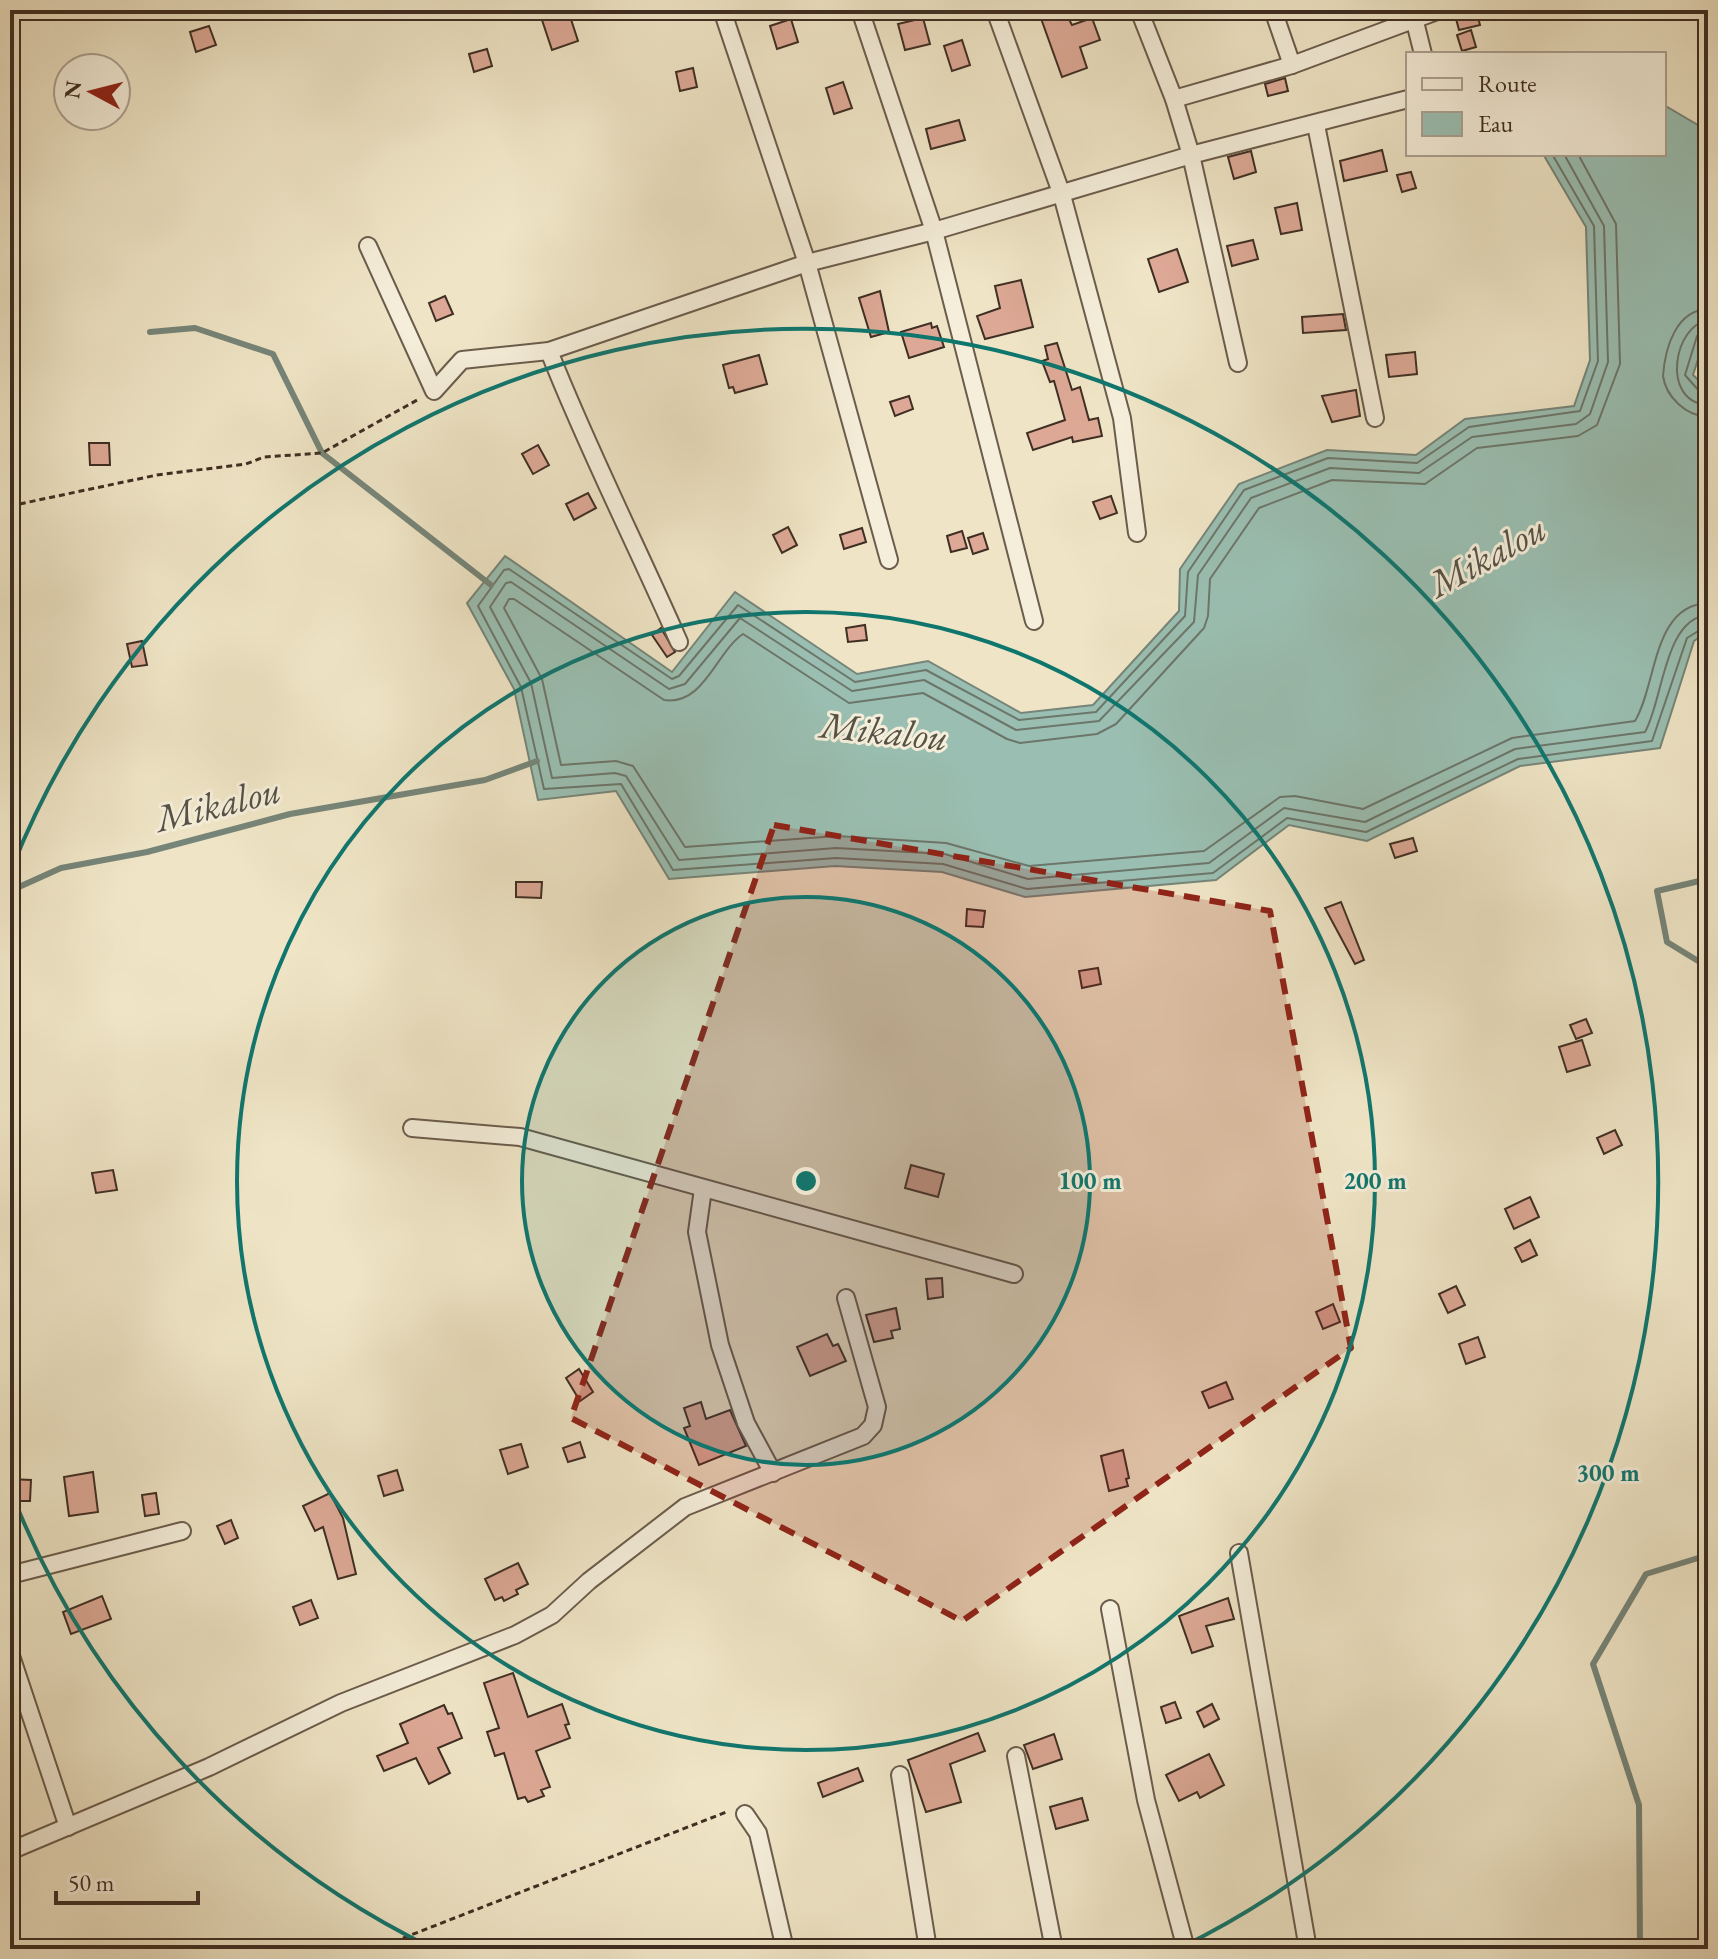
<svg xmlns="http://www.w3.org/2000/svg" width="1718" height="1959" font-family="'EB Garamond',serif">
<rect width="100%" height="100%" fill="#efe5c6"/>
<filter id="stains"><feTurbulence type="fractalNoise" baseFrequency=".0025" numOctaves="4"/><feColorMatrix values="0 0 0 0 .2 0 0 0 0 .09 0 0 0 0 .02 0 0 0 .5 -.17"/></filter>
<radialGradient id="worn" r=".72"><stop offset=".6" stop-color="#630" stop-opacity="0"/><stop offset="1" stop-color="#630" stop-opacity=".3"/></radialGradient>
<polygon fill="#9abfb2" stroke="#768579" stroke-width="2" points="1664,105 1708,131 1708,328 1693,375 1708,389 1708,631 1694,641 1660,748 1520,766 1367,841 1289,825 1216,880 1025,897 942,872 835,866 669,879 616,791 538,800 514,689 467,603 505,556 672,672 735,592 857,674 928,661 1021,713 1093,705 1179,611 1180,569 1239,484 1327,450 1416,455 1465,419 1574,406 1590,360 1586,227 1543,154 1664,154"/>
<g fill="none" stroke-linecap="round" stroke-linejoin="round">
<g stroke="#6c766a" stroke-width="2">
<polyline points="1552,154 1594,226 1598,361 1580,411 1469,427 1417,463 1328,458 1244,490 1188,572 1185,616 1096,712 1019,720 926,670 855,682 738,605 679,676 672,679 509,569 504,570 478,606 521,687 544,789 621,784 673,870 836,858 943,864 1027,889 1213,873 1287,818 1366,832 1518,759 1652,741 1687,638 1708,625"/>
<path d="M1564,154L1604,226L1608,362L1590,414L1576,424L1472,437L1419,473L1330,468L1251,498L1198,575L1194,622L1099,721L1016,730L924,680L852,691L740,618L685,684L669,689L511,582L506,583L490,607L531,683L552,778L615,773L626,776L679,860L836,848L945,854L1028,879L1209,863L1284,808L1365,822L1515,749L1645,732C1663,701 1664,618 1708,615"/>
<path d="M1578,154L1616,224L1620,364L1597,425L1578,436L1477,448L1425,484L1332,480L1259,508L1210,579L1208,616L1204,628L1116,724L1097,734L1020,743L1007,739L923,693L849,703L743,634C716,652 704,706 664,700L514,599H509L504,608L542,679L561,765L616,761L633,766L685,847L837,836L946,843L1029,866L1204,851L1280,797L1295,796L1363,809L1512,738L1635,721C1657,685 1652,605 1708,603"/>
<path d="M1708,309C1676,310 1665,348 1663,376C1666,397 1686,416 1708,417"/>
<path d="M1708,321C1675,323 1659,402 1708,405"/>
<polyline points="1708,331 1697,336 1685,375 1700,392 1708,395"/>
</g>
<g stroke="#768579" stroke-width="6">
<polyline points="150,332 195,328 273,354 322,453 491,585"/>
<polyline points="1708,879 1657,891 1667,942 1708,967"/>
<polyline points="10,891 61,868 147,852 290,814 485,780 537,761"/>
<polyline points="1640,1949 1639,1805 1593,1664 1646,1574 1708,1555"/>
</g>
</g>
<g fill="#dda996" stroke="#3f2e23" stroke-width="2">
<polygon points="568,10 578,41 552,50 541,17"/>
<polygon points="1038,10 1064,10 1072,25 1092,18 1100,40 1080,47 1087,68 1062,77"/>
<polygon points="1476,10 1480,25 1459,30 1455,15"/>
<polygon points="923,18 930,44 905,50 898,24"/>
<polygon points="791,19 798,42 777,49 770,26"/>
<polygon points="209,26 216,45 196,52 190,32"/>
<polygon points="1471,30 1476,47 1462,51 1457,35"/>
<polygon points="962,40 970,65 952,71 944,46"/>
<polygon points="487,49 492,66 474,72 469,54"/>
<polygon points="693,68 697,87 680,91 676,72"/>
<polygon points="1285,78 1288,91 1268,96 1265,84"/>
<polygon points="843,82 852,108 834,114 826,88"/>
<polygon points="959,120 965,140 931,149 926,129"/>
<polygon points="1382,150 1387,171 1344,181 1340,161"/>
<polygon points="1251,151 1256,172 1234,179 1228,157"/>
<polygon points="1411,172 1416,188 1402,192 1397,175"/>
<polygon points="1297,203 1302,230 1281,234 1275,208"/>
<polygon points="1253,240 1258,259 1232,266 1227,246"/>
<polygon points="1177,249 1188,282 1159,292 1148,259"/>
<polygon points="1021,280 1033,327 985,339 977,316 1000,308 995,286"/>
<polygon points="880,291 889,332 871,337 859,298"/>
<polygon points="445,296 453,314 436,321 429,303"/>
<polygon points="1343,314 1346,330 1303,333 1302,317"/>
<polygon points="931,323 932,328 937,326 944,347 909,358 901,332"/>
<polygon points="1057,343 1072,390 1080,387 1089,420 1098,418 1102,436 1073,442 1072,437 1033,450 1027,433 1065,420 1054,381 1050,382 1042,361 1048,359 1045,346"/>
<polygon points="1415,352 1417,374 1389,377 1386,355"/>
<polygon points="759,355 767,384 735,393 733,387 729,388 723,365"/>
<polygon points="1356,390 1360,416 1332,422 1322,396"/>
<polygon points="909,396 913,409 895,416 890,402"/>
<polygon points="89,443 109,443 110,465 90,465"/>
<polygon points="538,445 549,465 533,474 522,454"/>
<polygon points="588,493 596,508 574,520 566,504"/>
<polygon points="1111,496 1117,513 1100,519 1093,502"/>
<polygon points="788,527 797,545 782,553 773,535"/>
<polygon points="862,528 866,542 844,549 840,535"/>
<polygon points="962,531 967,548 951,552 947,536"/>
<polygon points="983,533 988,549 973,554 968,538"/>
<polygon points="865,625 867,640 848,642 846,628"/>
<polygon points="661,628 675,652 667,657 652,635"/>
<polygon points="142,641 147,665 132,667 127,644"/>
<polygon points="1413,838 1417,851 1395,858 1390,844"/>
<polygon points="516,882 542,882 541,898 516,897"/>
<polygon points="1341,902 1364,960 1355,964 1325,908"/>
<polygon points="967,909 985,911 983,927 966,926"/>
<polygon points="1098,968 1101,984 1082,988 1079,971"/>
<polygon points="1586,1019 1592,1033 1576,1039 1570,1025"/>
<polygon points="1582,1040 1590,1065 1567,1072 1559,1047"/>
<polygon points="1615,1130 1622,1145 1604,1154 1597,1138"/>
<polygon points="911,1165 944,1174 938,1197 905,1188"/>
<polygon points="113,1170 117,1190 96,1193 92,1173"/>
<polygon points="1530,1197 1539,1217 1514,1229 1505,1209"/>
<polygon points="1530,1240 1537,1255 1522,1262 1515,1248"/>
<polygon points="942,1278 943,1297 928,1299 926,1279"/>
<polygon points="1456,1286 1465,1305 1448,1313 1439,1294"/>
<polygon points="1333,1304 1340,1322 1323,1329 1316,1312"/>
<polygon points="896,1308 900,1329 891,1331 893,1338 874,1342 866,1315"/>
<polygon points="827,1334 833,1346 838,1344 846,1361 810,1376 797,1347"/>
<polygon points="1478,1337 1485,1357 1466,1364 1459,1344"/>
<polygon points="579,1369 593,1392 580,1401 566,1378"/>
<polygon points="1226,1382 1233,1399 1209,1408 1202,1392"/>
<polygon points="701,1402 706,1419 730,1410 746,1446 699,1465 684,1428 690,1426 684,1408"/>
<polygon points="580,1442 585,1457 568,1462 563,1448"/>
<polygon points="521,1444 528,1467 508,1474 500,1450"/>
<polygon points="1123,1450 1129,1478 1126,1479 1128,1486 1109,1491 1101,1456"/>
<polygon points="397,1470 403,1490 384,1496 378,1476"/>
<polygon points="93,1472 98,1512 69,1516 64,1477"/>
<polygon points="10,1479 31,1480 30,1501 10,1501"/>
<polygon points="156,1493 159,1514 145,1516 142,1495"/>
<polygon points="330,1493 343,1518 356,1574 338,1579 323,1527 315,1531 303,1506"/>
<polygon points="231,1520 238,1538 225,1544 217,1526"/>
<polygon points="518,1563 528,1584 516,1590 518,1594 504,1601 502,1597 495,1600 485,1579"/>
<polygon points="102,1596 111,1619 71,1634 63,1612"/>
<polygon points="1228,1598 1234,1619 1206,1626 1213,1646 1192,1653 1179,1616"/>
<polygon points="311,1600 318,1618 300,1625 293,1607"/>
<polygon points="513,1673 528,1717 562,1704 569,1724 565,1725 570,1738 536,1751 550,1787 541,1790 544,1796 528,1802 525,1797 518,1799 504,1753 495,1756 487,1732 499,1728 484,1683"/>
<polygon points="1175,1702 1181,1718 1166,1723 1161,1707"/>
<polygon points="1212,1704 1219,1719 1204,1727 1197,1712"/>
<polygon points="444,1705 448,1714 452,1713 462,1738 438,1748 450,1773 429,1784 416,1758 384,1771 377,1756 408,1743 400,1724"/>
<polygon points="978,1733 985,1751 950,1764 961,1802 926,1812 908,1760"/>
<polygon points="1054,1734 1062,1759 1033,1769 1024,1745"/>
<polygon points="1209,1754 1224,1785 1200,1798 1197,1792 1179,1801 1166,1775"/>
<polygon points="858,1768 863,1781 823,1797 818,1783"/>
<polygon points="1082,1798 1088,1820 1056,1829 1050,1807"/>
</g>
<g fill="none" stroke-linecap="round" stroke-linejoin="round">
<g stroke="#6b5c4c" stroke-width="20">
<g id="minor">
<polyline points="722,10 807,263 889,560"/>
<polyline points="860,10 934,231 1034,621"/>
<polyline points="995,10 1062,195 1122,418 1137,533"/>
<polyline points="1139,10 1174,99 1191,155 1238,363"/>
<polyline points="1273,10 1292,65"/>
<polyline points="1412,10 1423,54"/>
<polyline points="1174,99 1292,65 1440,10"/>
<polyline points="1316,125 1375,418"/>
<polyline points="368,246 434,391 462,360 549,351 807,263 934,231 1191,155 1408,99"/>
<path d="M549,351C588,450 636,544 679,642"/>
<polyline points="412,1128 520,1137 1014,1274"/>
<polyline points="703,1189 697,1232 720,1345 746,1423 773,1473"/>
<polyline points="1239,1553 1308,1949"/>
<polyline points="10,1575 182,1531"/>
<polyline points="1110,1609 1146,1800 1186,1949"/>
<polyline points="10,1653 68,1827"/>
<polyline points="1016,1756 1054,1949"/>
<polyline points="900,1775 928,1949"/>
<polyline points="745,1814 758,1833 785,1949"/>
<polyline points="10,1851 209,1767 341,1703 515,1635 552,1615 589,1581 685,1507 863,1436 873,1425 877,1407 846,1298"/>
</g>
</g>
<g stroke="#3f2e23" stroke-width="3" stroke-dasharray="6 4" stroke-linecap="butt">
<polyline points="10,506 157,475 246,464 264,457 322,453 419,399"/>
<polyline points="375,1949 729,1811"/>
</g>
<use href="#minor" stroke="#f5eeda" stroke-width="16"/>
</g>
<path fill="#8f2418" fill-opacity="0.2" stroke="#8f2418" stroke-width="6" stroke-dasharray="16 10" stroke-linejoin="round" d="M774,825L1270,911L1351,1348L962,1621L571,1418Z"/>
<circle cx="806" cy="1181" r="284" fill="#0f766e" fill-opacity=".12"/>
<g fill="none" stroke="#0f766e" stroke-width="4">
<circle cx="806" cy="1181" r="284"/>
<circle cx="806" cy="1181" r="569"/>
<path d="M432 1948A853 853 0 0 1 12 1494M12 868A853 853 0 1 1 1180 1948"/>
</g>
<g text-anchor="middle" stroke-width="6" stroke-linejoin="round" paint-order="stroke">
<g font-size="38" font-style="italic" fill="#565247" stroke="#f5eeda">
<text transform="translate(1487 556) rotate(-29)" y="13">Mikalou</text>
<text transform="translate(884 731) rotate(6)" y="13">Mikalou</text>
<text transform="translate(218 804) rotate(-14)" y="13">Mikalou</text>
</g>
</g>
<circle cx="806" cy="1181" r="12" fill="#0f766e" stroke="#f5eeda" stroke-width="4"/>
<g font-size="24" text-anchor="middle" font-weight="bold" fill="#0f766e" stroke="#f5eeda" stroke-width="6" stroke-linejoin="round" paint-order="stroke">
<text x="1090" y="1189">100 m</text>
<text x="1375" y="1189">200 m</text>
<text x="1608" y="1481">300 m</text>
</g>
<rect width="1718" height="1959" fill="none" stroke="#efe5c6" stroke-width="40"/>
<rect x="12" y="12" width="1694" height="1935" fill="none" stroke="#3f2e23" stroke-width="4"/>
<rect x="20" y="20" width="1678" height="1919" fill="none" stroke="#3f2e23" stroke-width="2"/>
<rect x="1406" y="52" width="260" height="104" fill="#f5eeda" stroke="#aca191" stroke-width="2"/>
<rect x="1422" y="78" width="40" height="12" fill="#f5eeda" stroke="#aca191" stroke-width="2"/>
<text x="1478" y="92" font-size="24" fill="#3f2e23">Route</text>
<rect x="1422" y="112" width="40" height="24" fill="#9abfb2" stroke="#aca191" stroke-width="2"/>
<text x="1478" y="132" font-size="24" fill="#3f2e23">Eau</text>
<g transform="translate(92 92) rotate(277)"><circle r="38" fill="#f5eeda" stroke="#aca191" stroke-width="2"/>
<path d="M0-6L14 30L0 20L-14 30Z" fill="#8f2418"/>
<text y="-12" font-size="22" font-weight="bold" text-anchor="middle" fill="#3f2e23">N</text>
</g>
<path d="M56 1891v12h142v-12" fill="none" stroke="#3f2e23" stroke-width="4"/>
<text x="68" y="1891" font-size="24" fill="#3f2e23" stroke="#f5eeda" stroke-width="6" paint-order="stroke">50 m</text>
<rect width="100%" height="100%" filter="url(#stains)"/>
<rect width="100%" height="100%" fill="url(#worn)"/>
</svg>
